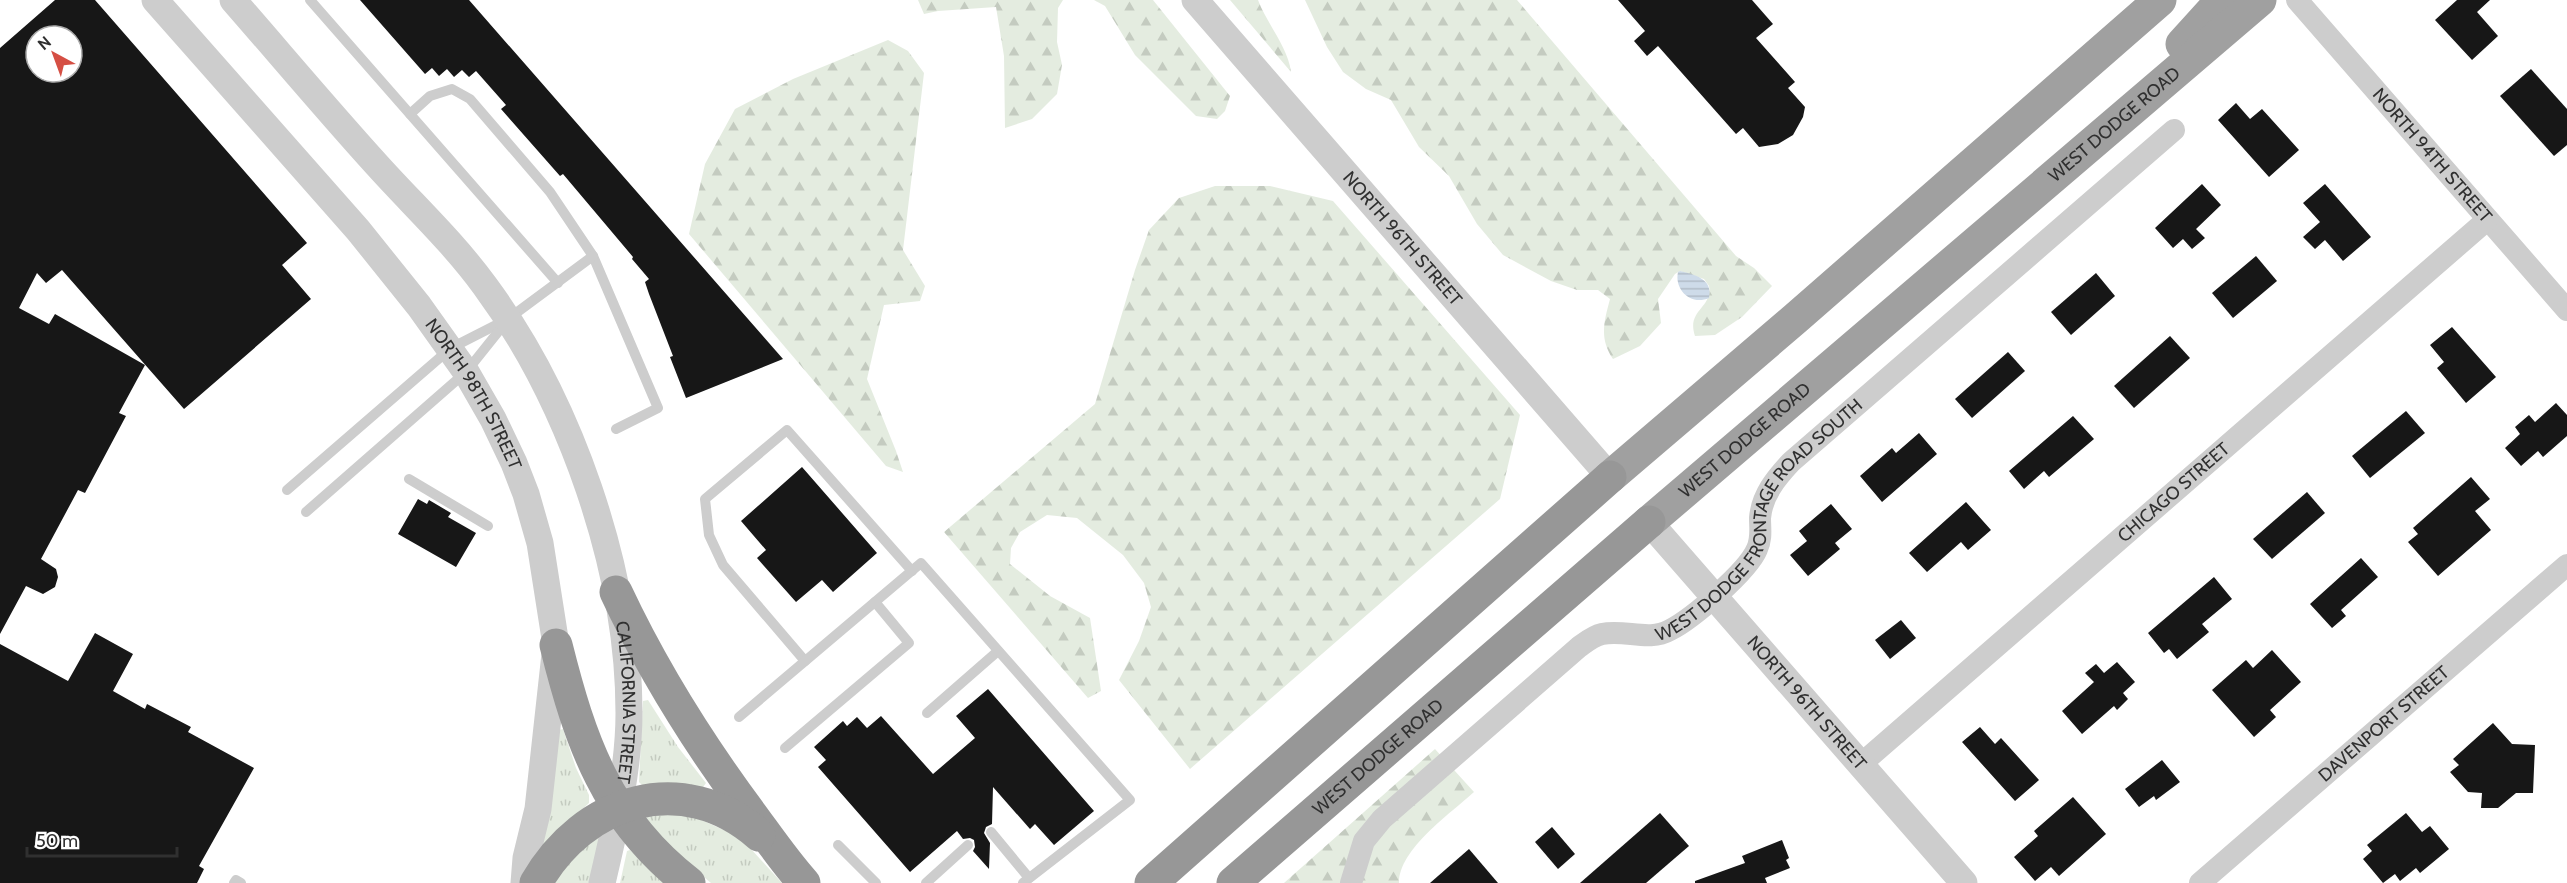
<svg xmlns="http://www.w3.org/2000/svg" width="2567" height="883" font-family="Cabin,sans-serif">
<defs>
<pattern id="grass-tufts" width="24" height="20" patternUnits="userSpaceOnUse" patternTransform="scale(1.5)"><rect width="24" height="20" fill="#e4ece0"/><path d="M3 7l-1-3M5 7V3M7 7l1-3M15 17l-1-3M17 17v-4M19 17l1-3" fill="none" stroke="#c4cbc0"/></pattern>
<pattern id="forest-firs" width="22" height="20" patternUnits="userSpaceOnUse" patternTransform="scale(1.5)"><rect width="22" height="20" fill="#e4ece0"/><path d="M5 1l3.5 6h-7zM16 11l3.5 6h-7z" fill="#c4cbc0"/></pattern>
<pattern id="water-rules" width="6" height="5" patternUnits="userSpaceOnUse" patternTransform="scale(1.5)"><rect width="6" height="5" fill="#cedbe9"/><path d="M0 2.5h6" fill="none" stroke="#b1bcc8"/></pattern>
</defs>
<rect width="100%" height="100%" fill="#fff"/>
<g fill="url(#grass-tufts)">
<polygon points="648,700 678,747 706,783 701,790 644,787 639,782 643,701"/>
<polygon points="563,729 576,768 589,795 589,803 542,848 555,731"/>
<polygon points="645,815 690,815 740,837 782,883 711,883 659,839"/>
<polygon points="603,835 591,883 552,883 570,856"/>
<polygon points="630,850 665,883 620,883 627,851"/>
</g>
<g fill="url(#forest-firs)">
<polygon points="918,0 1063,0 1058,8 1057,42 1062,65 1057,94 1032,119 1005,128 1004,56 996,7 938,11 924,14"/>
<polygon points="1094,0 1153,0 1230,96 1225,111 1217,119 1196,116 1135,55 1105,6"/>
<path d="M1230,0H1258C1267,24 1288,47 1291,72Z"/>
<path d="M1305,0H1517L1736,256L1754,268L1772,286L1742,317L1715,335L1695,336C1686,310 1713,308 1709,286L1704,279L1680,271L1675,274L1658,299L1661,323L1640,346L1613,359C1599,338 1604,322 1610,299L1598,290H1577L1551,281L1503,255L1477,224L1449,176L1419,147L1391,100L1366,89L1343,72L1327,47Z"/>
<polygon points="888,40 908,51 924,73 903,250 925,286 920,301 884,305 867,379 896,451 903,472 886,466 689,234 705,164 735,109 793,79"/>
<polygon points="1215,186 1270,186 1333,201 1520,415 1500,499 1190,769 1119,680 1139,641 1151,607 1144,583 1123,555 1077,518 1047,515 1020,532 1011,548 1010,564 1050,596 1090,618 1101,691 1088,698 944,532 1095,404 1135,270 1149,230 1179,198"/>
<path d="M1435,749L1474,792C1450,814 1399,849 1399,883H1284Z"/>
</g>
<path fill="url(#water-rules)" d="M1680,271C1696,275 1713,279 1709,298C1691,306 1674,290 1678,272Z"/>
<g fill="#171717" fill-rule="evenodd">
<path d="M55,0H95L307,243L282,265L311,299L184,409L62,270L46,283L37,273L19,308L49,324L55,314L145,365L119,413L126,416L85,493L78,490L41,559L56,569L58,577L55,587L43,594L26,586L0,634V48ZM36,36H72V72H36Z"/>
<polygon points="360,0 469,0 783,359 686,398 670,357 673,356 649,294 645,282 649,279 632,259 633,257 563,174 560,176 501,109 506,105 476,71 469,77 462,70 454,77 447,69 439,76 432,68 425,74"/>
<polygon points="1618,0 1752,0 1773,24 1756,38 1795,82 1788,88 1805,107 1803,117 1793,135 1778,144 1759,147 1743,128 1736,134 1658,46 1647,56 1634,41 1645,31"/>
<polygon points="2457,0 2490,0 2477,12 2498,36 2472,60 2435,20"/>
<polygon points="2531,69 2567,109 2567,145 2554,156 2500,96"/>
<polygon points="2236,103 2250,119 2262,109 2299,150 2269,177 2218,120"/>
<polygon points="2202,184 2221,205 2196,229 2205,238 2192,249 2183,239 2173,248 2155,228"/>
<polygon points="2325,184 2371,237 2343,261 2325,240 2315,249 2303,237 2320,222 2303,203"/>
<polygon points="2256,256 2277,281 2233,318 2212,293"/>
<polygon points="2096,273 2115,296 2071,335 2051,312"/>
<polygon points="2452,327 2496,377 2466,403 2437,368 2444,362 2430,345"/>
<polygon points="2170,336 2190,358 2134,408 2114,386"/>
<polygon points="2008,352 2025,371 1972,418 1955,399"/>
<polygon points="2556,403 2567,415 2567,436 2543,457 2538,451 2521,466 2505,448 2520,434 2515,427 2529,415 2535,422"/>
<polygon points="2406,411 2425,433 2370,478 2352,456"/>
<polygon points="2073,416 2094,439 2049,477 2044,471 2024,489 2009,471"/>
<polygon points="1919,433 1937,454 1882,502 1860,476 1892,448 1896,453"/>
<polygon points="802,467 877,553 833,592 822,580 796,602 757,558 766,550 741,521"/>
<polygon points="2471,477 2490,499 2475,511 2491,530 2438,576 2408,542 2418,534 2413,528"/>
<polygon points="2307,492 2325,513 2272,559 2253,539"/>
<polygon points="418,499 427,504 429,500 451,513 448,517 476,533 456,567 398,534"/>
<polygon points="1966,502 1991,530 1968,550 1961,542 1927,572 1909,553"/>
<polygon points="1831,504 1852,529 1835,543 1840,549 1808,576 1790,555 1807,541 1799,531"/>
<polygon points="2361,558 2378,577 2341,610 2346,616 2332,628 2310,604"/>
<polygon points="2214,577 2232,599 2202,624 2209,632 2177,659 2169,649 2164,653 2148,633"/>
<polygon points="1901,620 1916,638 1890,659 1875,640"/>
<polygon points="95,633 133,654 113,691 145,709 147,704 191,727 188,732 254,768 199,866 204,869 197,883 0,883 0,644 68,681"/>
<polygon points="2272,650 2301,682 2270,710 2276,717 2254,737 2212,690 2246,660 2253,668"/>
<polygon points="2117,662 2135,682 2123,693 2128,699 2117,710 2114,706 2082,734 2062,711 2094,682 2085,673 2096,664 2104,673"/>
<polygon points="988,689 1094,811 1054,845 1035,824 1030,829 993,787 992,824 986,827 984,833 990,843 989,869 973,851 975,847 974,840 970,838 963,839 957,831 910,872 818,767 826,760 814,747 843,721 847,726 857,717 867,728 881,716 933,774 975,738 956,716"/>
<polygon points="2493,723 2512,744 2535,745 2533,793 2516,793 2498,808 2481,808 2482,793 2468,792 2450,772 2459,765 2453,759"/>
<polygon points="1980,727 1995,744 2001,738 2039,780 2015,801 1962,742"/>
<polygon points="2162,760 2180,782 2156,800 2154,796 2139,807 2125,789"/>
<polygon points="2073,797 2106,834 2059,876 2051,867 2035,881 2014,857 2038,836 2034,831"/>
<polygon points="1660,813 1689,846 1646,883 1580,883"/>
<polygon points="2406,813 2422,832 2430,826 2449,849 2420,873 2416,868 2400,881 2395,874 2383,883 2363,859 2372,851 2367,845"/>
<polygon points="1552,827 1575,854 1558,869 1535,842"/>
<polygon points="1782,840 1789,858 1786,860 1790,868 1765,878 1767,883 1695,883 1695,881 1745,863 1742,856"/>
<polygon points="1469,849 1498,883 1430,883"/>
</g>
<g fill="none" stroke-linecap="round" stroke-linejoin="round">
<g stroke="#cdcdcd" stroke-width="10">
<polyline points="310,0 558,283"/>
<polyline points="410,114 430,96 452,89 470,99 550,192 593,256 658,408 616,429"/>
<polyline points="409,479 488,526"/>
<polyline points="287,490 451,348 508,319 593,256"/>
<polyline points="306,512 466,372 506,322"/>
<polyline points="805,661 723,565 709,535 705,499 787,430 912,571"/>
<polyline points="927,713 998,651"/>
<polyline points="739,717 921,563 1130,800 1023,883"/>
<polyline points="785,748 909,643 875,602"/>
<polyline points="991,832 1029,878"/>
<polyline points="838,845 876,883"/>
<polyline points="234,883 236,880 241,883"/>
<polyline points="926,883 968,845"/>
</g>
<g stroke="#cdcdcd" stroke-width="22">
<path id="s1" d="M2297,0L2567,310"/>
<path id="s2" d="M1861,764L2487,220"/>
<path id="s3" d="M1351,883L1364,841L1382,819L1579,647C1586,642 1593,636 1602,634C1625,629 1649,642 1670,630C1692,619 1748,571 1757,549C1762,538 1760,529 1760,518C1762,495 1776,478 1791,462L2174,130"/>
<path id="s4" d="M2200,883L2567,565"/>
</g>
<g stroke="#cdcdcd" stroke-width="27">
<path id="s5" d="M155,0L358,230L419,306L466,372L493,419L514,463L526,494L540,543L556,645L538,809L526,858L524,883"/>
<path id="s6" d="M233,0C281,55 328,111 377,165C413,205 453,242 485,286C570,401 629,569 629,713C629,770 615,827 602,883"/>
<path id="s7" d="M1195,0L1610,477"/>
<path id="s8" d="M1649,522L1964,883"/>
</g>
<g stroke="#a0a0a0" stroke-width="33">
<polyline points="2182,44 2222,0"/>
<polyline points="1610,477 1796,318 2160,0"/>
<path id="s9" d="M1649,522L2260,0"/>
</g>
<g stroke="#979797" stroke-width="33">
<path d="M616,592C653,671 699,744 751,814C768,837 785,862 804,883"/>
<path d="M556,645C580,741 607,820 689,883"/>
<path d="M536,883C583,800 682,768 759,835"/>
<polyline points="1151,883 1610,477"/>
<path id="s10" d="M1233,883L1649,522"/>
</g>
</g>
<g text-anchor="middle" stroke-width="6" stroke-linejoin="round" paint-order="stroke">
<g font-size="18" fill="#303030" stroke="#fff">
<text dy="6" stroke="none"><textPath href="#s9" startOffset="612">WEST DODGE ROAD</textPath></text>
<text dy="6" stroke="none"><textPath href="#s1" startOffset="206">NORTH 94TH STREET</textPath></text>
<text dy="6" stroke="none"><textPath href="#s7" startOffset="316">NORTH 96TH STREET</textPath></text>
<text dy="6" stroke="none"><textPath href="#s5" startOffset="508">NORTH 98TH STREET</textPath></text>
<text dy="6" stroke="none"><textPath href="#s9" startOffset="126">WEST DODGE ROAD</textPath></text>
<text dy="6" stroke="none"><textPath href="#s2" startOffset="414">CHICAGO STREET</textPath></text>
<text dy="6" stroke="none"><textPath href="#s3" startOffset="576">WEST DODGE FRONTAGE ROAD SOUTH</textPath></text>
<text dy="6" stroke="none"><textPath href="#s6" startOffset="828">CALIFORNIA STREET</textPath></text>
<text dy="6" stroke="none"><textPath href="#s8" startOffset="240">NORTH 96TH STREET</textPath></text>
<text dy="6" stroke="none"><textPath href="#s4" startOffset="243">DAVENPORT STREET</textPath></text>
<text dy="6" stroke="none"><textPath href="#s10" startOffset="192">WEST DODGE ROAD</textPath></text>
</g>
</g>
<g transform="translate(54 54) rotate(319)"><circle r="28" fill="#ffffff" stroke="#acacac" stroke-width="1.5"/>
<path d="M0-4.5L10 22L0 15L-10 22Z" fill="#d54f44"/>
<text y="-9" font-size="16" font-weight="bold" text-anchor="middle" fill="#303030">N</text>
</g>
<path d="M27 847v9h150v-9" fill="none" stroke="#303030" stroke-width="3"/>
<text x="36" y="847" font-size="18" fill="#303030" stroke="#ffffff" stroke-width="4.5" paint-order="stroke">50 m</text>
</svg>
